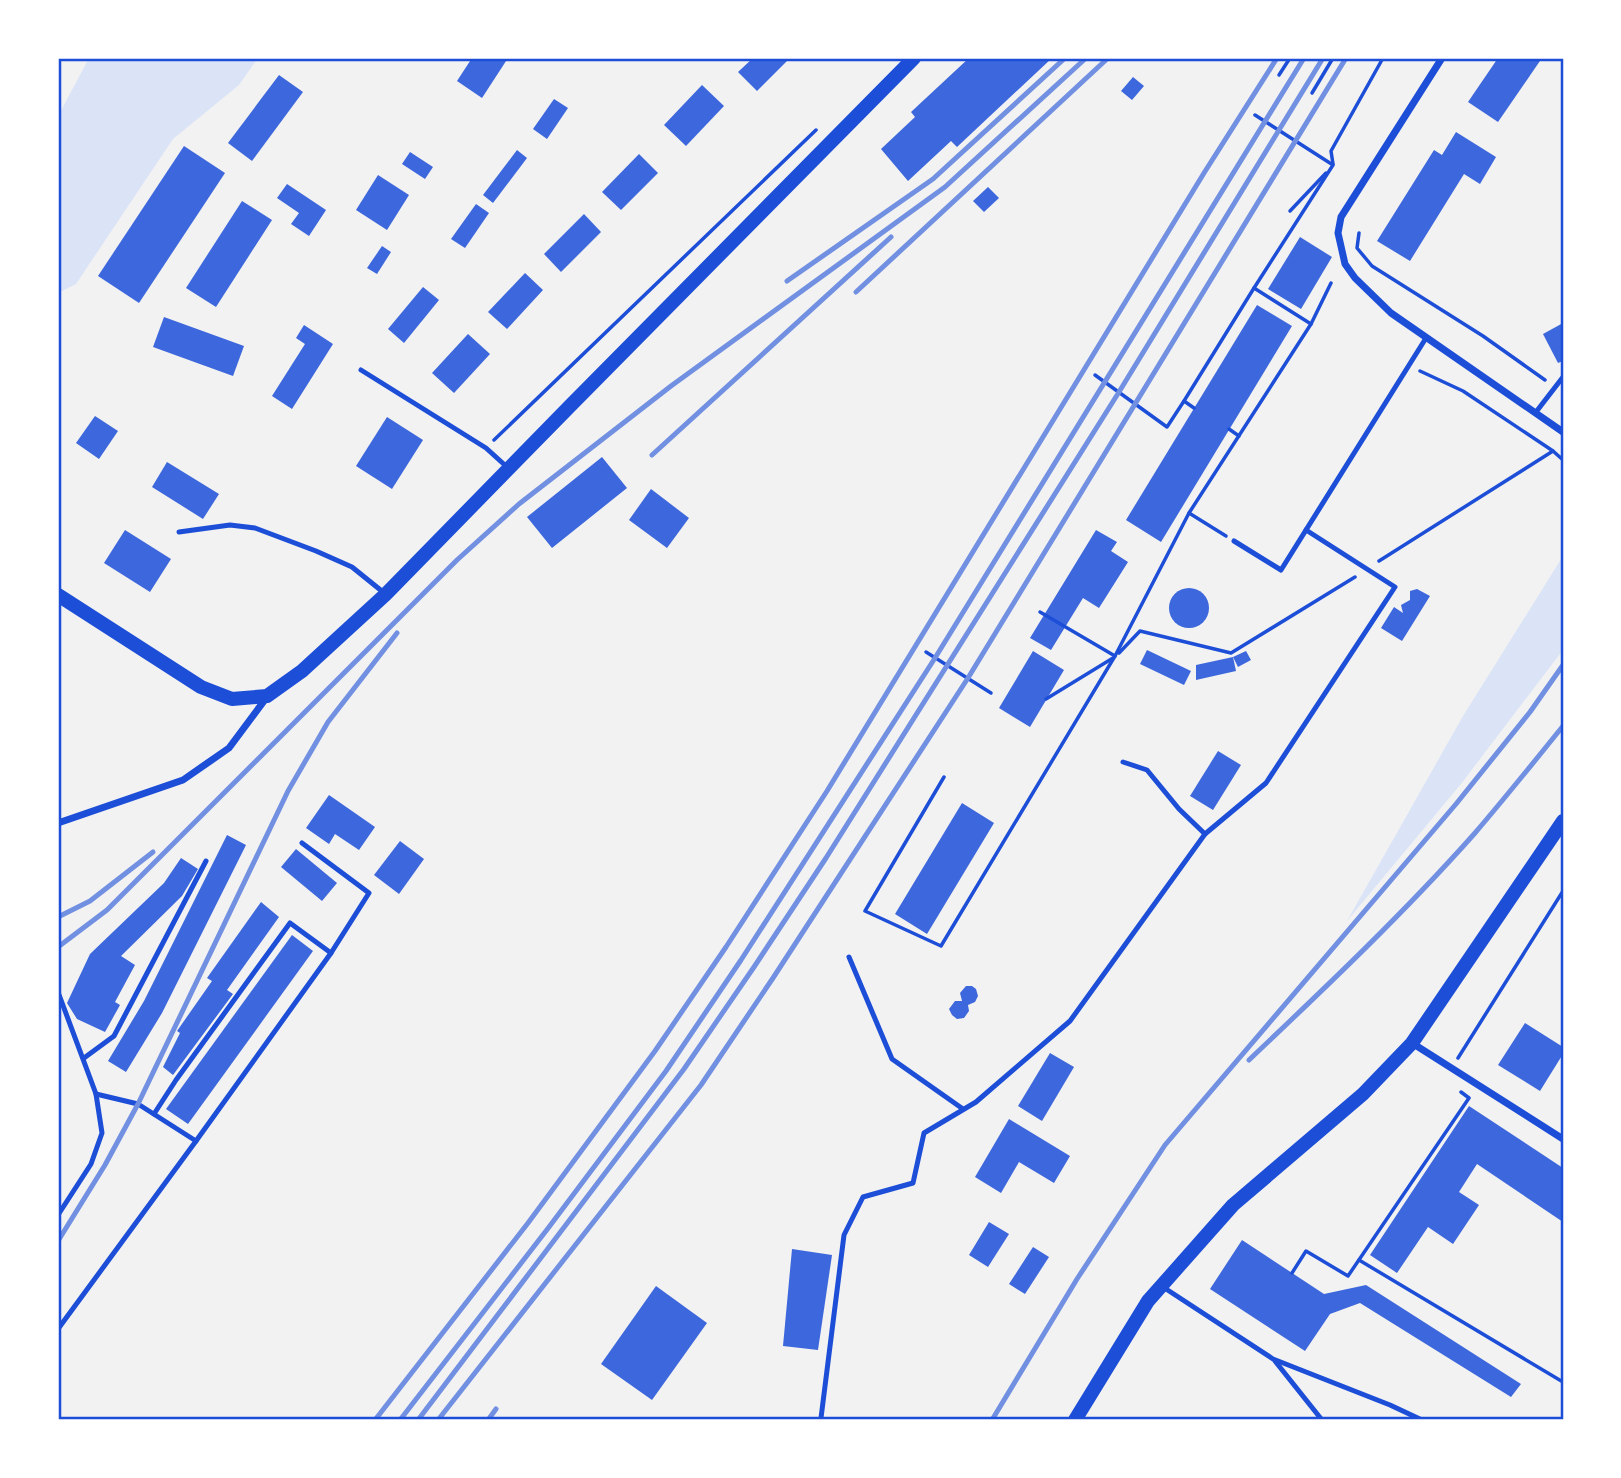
<svg xmlns="http://www.w3.org/2000/svg" width="1621" height="1478" font-family="'Noto Serif',serif">
<rect width="100%" height="100%" fill="#f2f2f2"/>
<g fill="#dbe4f7">
<polygon points="89,58 258,58 239,85 173,139 76,284 58,293 58,116"/>
<polygon points="1563,556 1563,650 1461,784 1347,921 1463,716"/>
</g>
<g fill="#3d67dc">
<polygon points="472,58 508,58 482,98 457,81"/>
<polygon points="753,58 783,58 787,61 757,91 738,72"/>
<polygon points="969,58 1052,58 957,147 951,141 908,181 881,149 915,117 911,112"/>
<polygon points="1498,58 1542,58 1498,122 1468,102"/>
<polygon points="279,75 303,92 252,161 228,143"/>
<polygon points="1133,77 1144,86 1132,100 1121,91"/>
<polygon points="702,85 724,106 686,146 664,125"/>
<polygon points="554,99 568,108 547,139 533,129"/>
<polygon points="1456,132 1496,157 1480,184 1464,174 1410,261 1377,241 1434,150 1442,155"/>
<polygon points="184,146 225,173 139,303 98,276"/>
<polygon points="517,150 527,158 493,203 483,195"/>
<polygon points="410,152 433,167 425,179 402,164"/>
<polygon points="639,154 658,173 621,210 602,192"/>
<polygon points="378,175 409,195 387,230 356,210"/>
<polygon points="287,184 326,210 309,236 291,224 299,213 277,198"/>
<polygon points="988,187 999,198 984,212 973,201"/>
<polygon points="242,201 272,220 216,307 186,288"/>
<polygon points="476,204 489,213 465,248 451,239"/>
<polygon points="584,214 601,232 561,272 544,254"/>
<polygon points="1300,237 1332,257 1301,309 1268,289"/>
<polygon points="382,246 391,252 377,274 367,268"/>
<polygon points="525,273 543,290 507,329 488,312"/>
<polygon points="423,287 439,300 404,343 388,329"/>
<polygon points="1257,305 1292,326 1161,542 1126,520"/>
<polygon points="164,317 244,346 233,376 153,347"/>
<polygon points="1563,323 1563,361 1558,363 1543,334"/>
<polygon points="304,325 333,344 292,409 272,396 305,344 296,338"/>
<polygon points="468,334 490,354 454,393 432,373"/>
<polygon points="95,416 118,431 99,459 76,443"/>
<polygon points="387,417 423,440 392,489 356,466"/>
<polygon points="602,457 627,488 552,548 527,517"/>
<polygon points="167,462 219,494 203,519 152,487"/>
<polygon points="651,489 689,518 667,548 629,520"/>
<polygon points="125,530 171,559 150,592 104,563"/>
<polygon points="1096,530 1117,542 1111,551 1128,562 1099,608 1083,598 1051,650 1030,638"/>
<circle cx="1189" cy="608" r="20"/>
<polygon points="1417,589 1430,596 1402,641 1381,628 1394,607 1403,613 1401,605 1410,600 1410,591"/>
<polygon points="1147,650 1191,671 1184,685 1140,664"/>
<polygon points="1033,651 1064,670 1030,727 999,708"/>
<polygon points="1246,651 1251,660 1238,667 1233,657"/>
<polygon points="1233,657 1236,671 1196,680 1196,665"/>
<polygon points="1218,751 1241,765 1213,810 1190,796"/>
<polygon points="329,795 375,827 359,850 335,834 329,844 306,828"/>
<polygon points="962,803 994,823 927,934 895,914"/>
<polygon points="227,835 246,845 162,1013 126,1072 108,1061 144,1001"/>
<polygon points="400,841 424,859 399,894 374,875"/>
<polygon points="296,849 337,883 322,901 281,867"/>
<polygon points="181,858 198,869 182,896 121,956 135,965 115,1002 120,1005 105,1032 77,1019 67,1003 90,954 164,883"/>
<polygon points="261,902 279,917 227,990 233,994 173,1075 163,1067 180,1033 177,1031 212,981 207,978"/>
<polygon points="292,935 313,951 188,1124 166,1109"/>
<polygon points="966,986 972,986 976,989 978,996 975,1002 968,1005 969,1011 964,1018 957,1019 952,1015 949,1009 955,1001 962,1001 960,993"/>
<polygon points="1525,1023 1563,1047 1563,1054 1540,1091 1498,1065"/>
<polygon points="1050,1053 1074,1067 1042,1121 1018,1106"/>
<polygon points="1469,1106 1563,1168 1563,1222 1477,1164 1459,1192 1479,1205 1453,1244 1428,1227 1397,1273 1370,1255"/>
<polygon points="1009,1119 1070,1156 1054,1183 1019,1162 1001,1193 975,1177"/>
<polygon points="989,1222 1009,1234 988,1267 969,1255"/>
<polygon points="1242,1240 1324,1294 1366,1285 1521,1384 1511,1397 1360,1303 1330,1314 1305,1351 1210,1289"/>
<polygon points="1033,1247 1049,1257 1025,1294 1009,1284"/>
<polygon points="792,1249 832,1255 818,1350 783,1346"/>
<polygon points="656,1286 707,1323 652,1400 601,1364"/>
</g>
<g fill="none" stroke-linecap="round" stroke-linejoin="round">
<g stroke="#1d4ed8" stroke-width="3.5">
<polyline points="1279,75 1290,58"/>
<polyline points="1312,93 1333,58"/>
<polyline points="1333,164 1331,151 1383,58"/>
<polyline points="1290,211 1326,173"/>
<polyline points="1359,233 1357,248 1372,266 1483,336 1545,380"/>
<polyline points="1254,288 1333,165 1255,115"/>
<polyline points="1420,371 1463,391 1553,451"/>
<polyline points="1095,375 1167,427 1184,401 1194,408"/>
<polyline points="1184,401 1254,288 1311,324"/>
<polyline points="1229,429 1239,436"/>
<polyline points="494,440 816,130"/>
<polyline points="1189,513 1226,536"/>
<polyline points="1379,561 1553,451 1563,460"/>
<polyline points="1040,612 1115,656"/>
<polyline points="926,652 991,693"/>
<polyline points="1119,653 1140,631 1231,653 1355,577"/>
<polyline points="1046,699 1113,658"/>
<polyline points="944,777 865,911 941,946 1115,656 1189,513 1311,324 1331,283"/>
<polyline points="1458,1058 1563,891"/>
<polyline points="1359,1260 1563,1382"/>
<polyline points="1292,1273 1306,1251 1348,1276 1469,1098 1461,1092"/>
</g>
<g stroke="#1d4ed8" stroke-width="5">
<polyline points="361,370 486,448 507,467"/>
<polyline points="1536,412 1563,377"/>
<polyline points="179,532 230,525 255,528 316,551 352,567 383,592"/>
<polyline points="1234,541 1281,570 1426,338"/>
<polyline points="1123,762 1147,770 1179,809 1205,834 1266,783 1395,587 1306,530"/>
<polyline points="849,957 892,1059 963,1109"/>
<polyline points="58,992 96,1094 102,1133 91,1164 58,1215"/>
<polyline points="84,1058 114,1036 206,861"/>
<polyline points="154,1114 176,1080 290,923 331,953"/>
<polyline points="196,1141 331,953 369,893 302,843"/>
<polyline points="1163,1287 1273,1359 1390,1405 1422,1420"/>
<polyline points="58,1329 196,1141 138,1104 96,1094"/>
<polyline points="1275,1361 1322,1420"/>
<polyline points="821,1418 844,1235 863,1197 913,1183 924,1133 976,1102 1070,1021 1205,834"/>
</g>
<g stroke="#1d4ed8" stroke-width="7">
<polyline points="1442,58 1341,217 1338,233 1345,264 1355,278 1391,313 1563,432"/>
<polyline points="58,823 183,780 229,748 267,697"/>
<polyline points="1412,1043 1563,1139"/>
</g>
<g stroke="#1d4ed8" stroke-width="14">
<polyline points="58,595 201,687 232,699 267,696 302,671 386,594 568,408 914,58"/>
<polyline points="1075,1420 1148,1301 1233,1205 1363,1094 1412,1043 1563,821"/>
</g>
<g stroke="#7290e2" stroke-width="5">
<polyline points="787,281 933,179 1065,58"/>
<polyline points="856,292 1108,58"/>
<polyline points="652,455 891,237"/>
<polyline points="58,917 90,901 153,852"/>
<polyline points="58,947 107,910 457,560 519,504 671,386 945,187 1086,58"/>
<path d="M1249,1060C1326,987 1404,913 1475,833C1505,798 1534,762 1563,726"/>
<polyline points="58,1241 105,1165 138,1104 288,791 328,722 397,633"/>
<polyline points="375,1420 528,1223 655,1051 726,947 827,791 1204,173 1277,58"/>
<polyline points="400,1420 549,1227 666,1071 741,960 935,658 1304,58"/>
<polyline points="418,1420 684,1069 754,967 826,858 1119,392 1323,58"/>
<polyline points="438,1420 701,1085 773,978 968,678 1346,58"/>
<polyline points="488,1420 496,1409"/>
<polyline points="992,1420 1077,1279 1165,1145 1456,804 1530,712 1563,665"/>
</g>
</g>
<rect width="1621" height="1478" fill="none" stroke="#ffffff" stroke-width="119"/>
<rect x="60" y="60" width="1502" height="1358" fill="none" stroke="#1d4ed8" stroke-width="2.5"/>
</svg>
